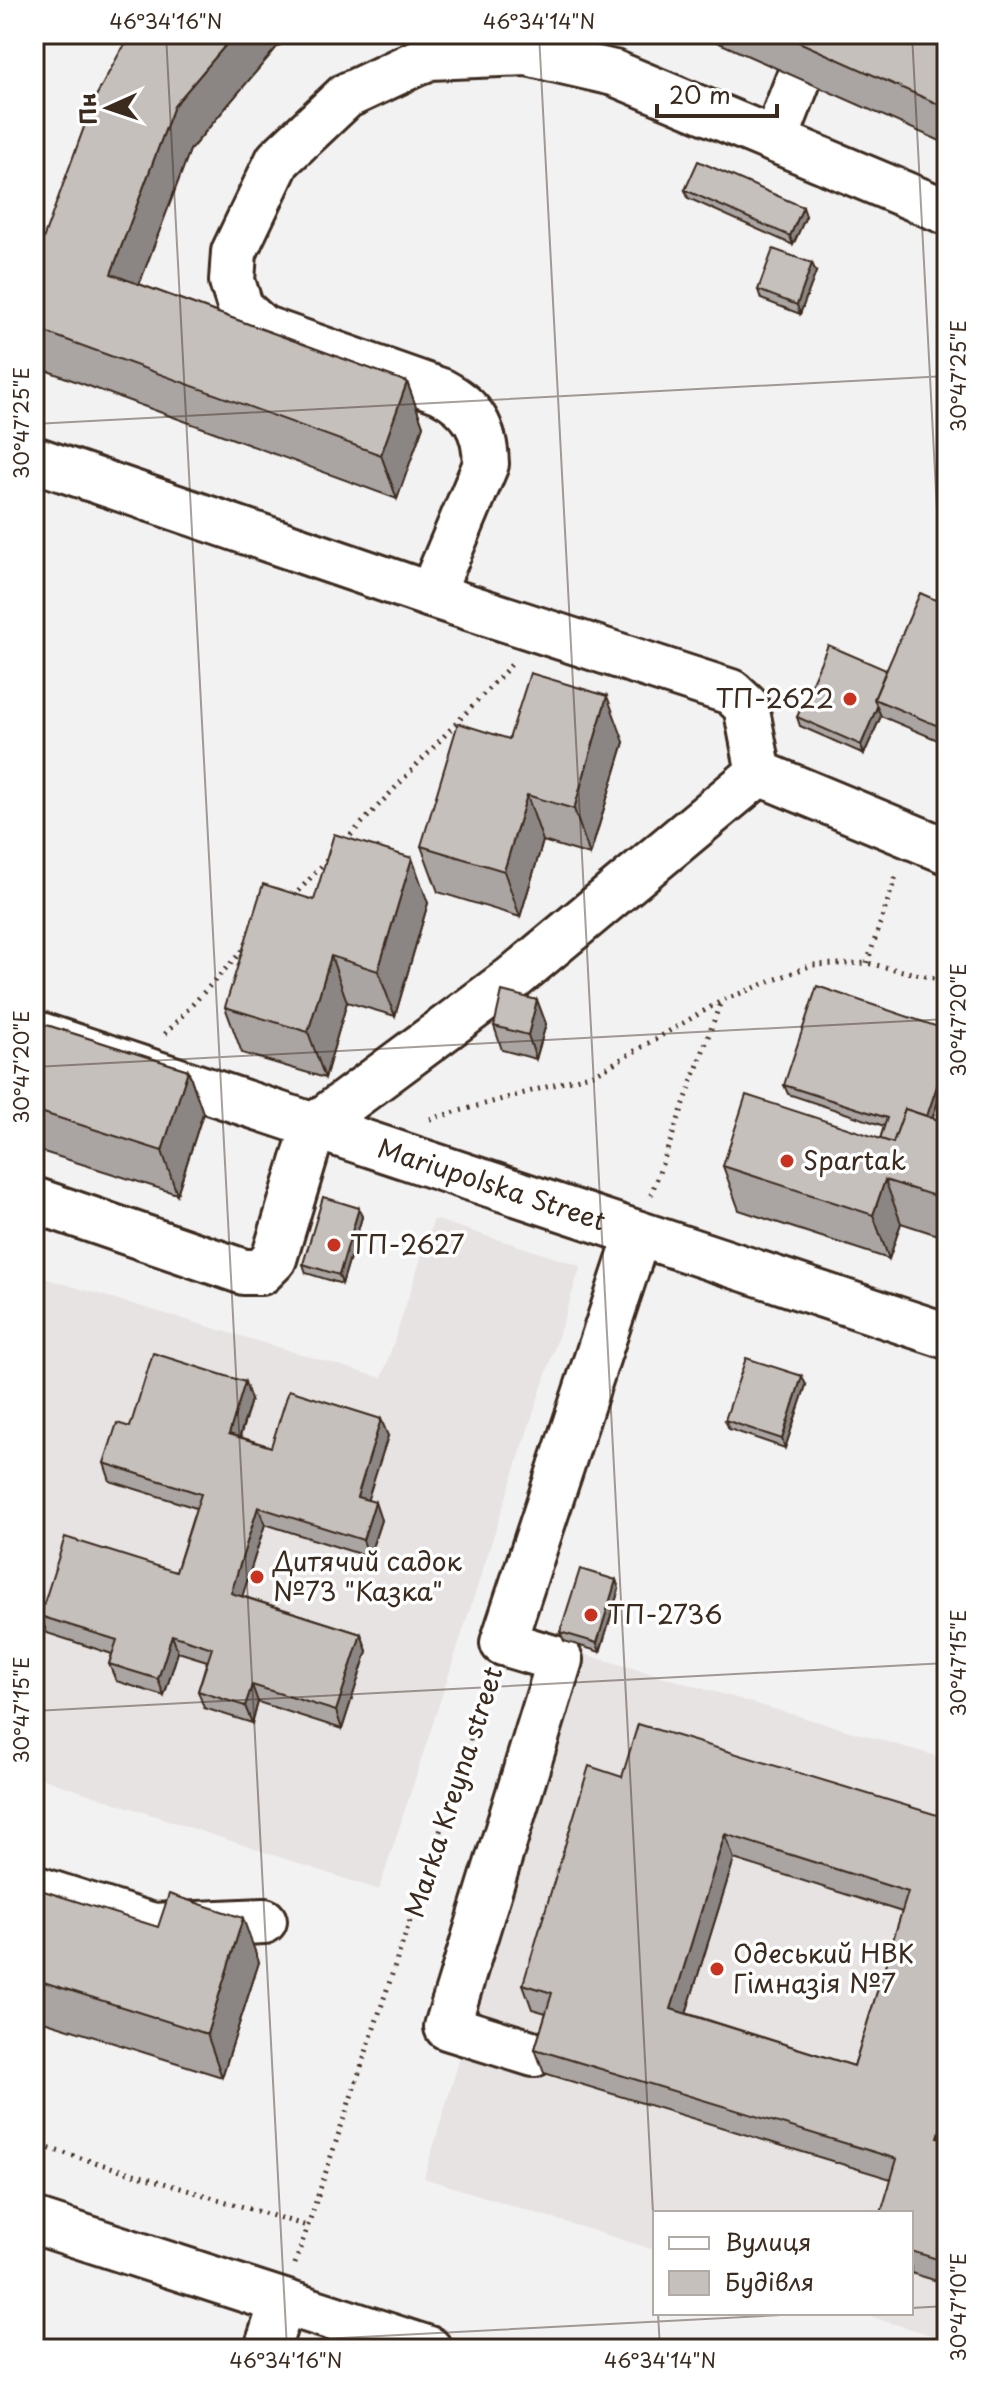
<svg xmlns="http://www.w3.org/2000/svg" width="981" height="2383" font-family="'Playpen Sans',sans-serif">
<rect width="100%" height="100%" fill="#f3f2f2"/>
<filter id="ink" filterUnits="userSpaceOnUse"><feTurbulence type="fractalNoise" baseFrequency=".0125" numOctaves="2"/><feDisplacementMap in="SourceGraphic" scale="16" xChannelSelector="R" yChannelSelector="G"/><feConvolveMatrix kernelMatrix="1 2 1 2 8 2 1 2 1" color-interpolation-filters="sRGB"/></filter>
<g filter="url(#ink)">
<g fill="#e6e3e2">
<polygon points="434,1219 581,1266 379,1890 34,1776 34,1275 382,1378"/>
<polygon points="580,1653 947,1759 947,2340 859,2313 911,2313 911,2213 655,2213 655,2250 424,2178"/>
</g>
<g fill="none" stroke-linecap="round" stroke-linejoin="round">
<g stroke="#3b2a1e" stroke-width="50">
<g id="minor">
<polyline points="775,140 799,78"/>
<polyline points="34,459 431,595 731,692 746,706 759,773 947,851"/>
<path d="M431,595L486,464C485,428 473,408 441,391L262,328L241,309L232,281L234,252L278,160L346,96L429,57L527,53L614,73L947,212"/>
<path id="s1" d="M34,1033L947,1336"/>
<polyline points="34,1200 244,1272 261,1272 274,1259 314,1126 513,978 759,773"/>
<polyline points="34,1888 153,1926 264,1921"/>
<polyline points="534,2054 447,2027 560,1660 503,1643 638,1234"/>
<polyline points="34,2221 429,2349"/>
<polyline points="267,2349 282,2303"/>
</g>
</g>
<g stroke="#3b2a1e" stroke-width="5" stroke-dasharray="2 6" stroke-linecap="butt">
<polyline points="345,841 511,665"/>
<polyline points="293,897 327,860"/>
<polyline points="867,963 897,873"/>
<polyline points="165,1034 245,948"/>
<polyline points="430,1119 597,1073 721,1001 812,965 867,963 947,981"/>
<polyline points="651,1195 721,1001"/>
<polyline points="34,2144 307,2226"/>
<polyline points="295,2264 490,1682"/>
</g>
<use href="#minor" stroke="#fff" stroke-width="44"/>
</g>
<g fill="#aaa5a3" stroke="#3b2a1e" stroke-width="2" fill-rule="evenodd">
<polygon points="699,34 947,34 947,144"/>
<polygon points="276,48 190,150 139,284 407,382 423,426 397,499 34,366 34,264"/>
<polygon points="685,190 806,216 793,245 688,198"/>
<polygon points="816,272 800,314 761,299 758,290"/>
<polygon points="947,587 947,744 881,716 864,754 800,726 797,717 886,670 941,602"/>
<polygon points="509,739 624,742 590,855 543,841 520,917 438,892 421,846"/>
<polygon points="314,900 428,903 395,1016 347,1002 325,1078 242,1053 225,1007"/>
<polygon points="537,1000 546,1024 536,1059 502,1050 494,1026"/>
<polygon points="34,1021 188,1070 203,1113 177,1194 34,1149"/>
<polygon points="947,1030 947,1075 932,1118 947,1123 947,1238 901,1223 889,1259 739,1210 723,1166 880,1139 884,1126 788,1094 784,1085"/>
<polygon points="362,1217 342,1284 306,1273 303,1264"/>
<polygon points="806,1385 785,1448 729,1429 725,1420"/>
<polygon points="251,1400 240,1437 271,1447 388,1436 367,1500 381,1520 369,1557 265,1524 242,1596 361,1634 367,1651 342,1729 258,1702 252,1723 204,1708 198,1691 207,1661 178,1652 164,1696 116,1681 109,1664 112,1654 47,1633 40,1616 176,1572 196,1508 110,1481 104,1463 130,1427"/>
<polygon points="616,1580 619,1589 600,1652 564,1641 560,1632"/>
<path d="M622,1777L947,1818V2284L911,2273V2213L891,2179L544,2073L535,2049L546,2013L532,2009L523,1984ZM734,1859L902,1912L854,2066L686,2013Z"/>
<polygon points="34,1888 259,1962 222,2077 34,2018"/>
</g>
<g fill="#8b8684" stroke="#3b2a1e" stroke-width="2">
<polygon points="235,34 295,34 276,48 190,150 127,317 111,274 174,106"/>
<polygon points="803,207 806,216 793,245 790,236"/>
<polygon points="812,263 816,272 800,314 797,305"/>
<polygon points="407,382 423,426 397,499 381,455"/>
<polygon points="607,696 624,742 590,855 574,809"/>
<polygon points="877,707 881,716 864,754 861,745"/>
<polygon points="947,719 947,739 943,728"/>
<polygon points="527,795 543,841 520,917 504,871"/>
<polygon points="412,858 428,903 395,1016 378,971"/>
<polygon points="331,956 347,1002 325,1078 308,1032"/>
<polygon points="537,1000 546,1024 536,1059 528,1035"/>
<polygon points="947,1056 947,1075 909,1187 906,1178"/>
<polygon points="188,1070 203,1113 177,1194 162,1151"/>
<polygon points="885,1180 901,1223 889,1259 873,1215"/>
<polygon points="359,1208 362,1217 342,1284 339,1275"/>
<polygon points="802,1376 806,1385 785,1448 782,1439"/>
<polygon points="245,1382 251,1400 235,1451 229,1434"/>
<polygon points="381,1419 388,1436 363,1514 357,1497"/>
<polygon points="375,1502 381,1520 369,1557 363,1540"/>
<polygon points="258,1507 265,1524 238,1610 231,1593"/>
<polygon points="616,1580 619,1589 600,1652 597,1643"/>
<polygon points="361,1634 367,1651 342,1729 336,1711"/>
<polygon points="172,1635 178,1652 164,1696 158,1679"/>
<polygon points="252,1685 258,1702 252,1723 245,1706"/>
<polygon points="725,1834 734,1859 680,2033 671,2009"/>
<polygon points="243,1918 259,1962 222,2077 207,2034"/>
<polygon points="947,2107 947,2161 938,2137"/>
</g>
<g fill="#c6c0bd" stroke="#3b2a1e" stroke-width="2" fill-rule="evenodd">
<polygon points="135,34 235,34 174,106 111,274 407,382 381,455 34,328 34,264 94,100 121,50"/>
<polygon points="781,34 947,34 947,108"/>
<polygon points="698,161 803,207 790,236 685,190"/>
<polygon points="773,249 812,263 797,305 758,290"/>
<polygon points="947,587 947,605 941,602"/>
<polygon points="920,593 947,605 947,719 943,728 874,699"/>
<polygon points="828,645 886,670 874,699 877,707 861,745 797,717"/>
<polygon points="530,673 607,696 574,809 527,795 504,871 421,846 458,723 509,739"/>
<polygon points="334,834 412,858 378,971 331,956 308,1032 225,1007 263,884 314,900"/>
<polygon points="817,986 947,1030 947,1056 927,1116 905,1109 893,1143 880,1139 887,1118 784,1085"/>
<polygon points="502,991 537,1000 528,1035 494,1026"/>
<polygon points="34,1021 188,1070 162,1151 34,1110"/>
<polygon points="746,1095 893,1143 905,1109 947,1123 947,1200 885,1180 873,1215 723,1166"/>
<polygon points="323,1197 359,1208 339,1275 303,1264"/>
<polygon points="153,1353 245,1382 229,1434 271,1447 289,1390 381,1419 357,1497 375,1502 363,1540 258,1507 231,1593 361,1634 336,1711 252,1685 245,1706 198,1691 212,1648 172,1635 158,1679 109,1664 117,1640 40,1616 65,1537 176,1572 201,1494 104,1463 117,1423 130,1427"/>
<polygon points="746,1358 802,1376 782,1439 725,1420"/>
<polygon points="580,1569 616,1580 597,1643 560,1632"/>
<path d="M638,1724L947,1818V2107L938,2137L947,2140V2262L911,2251V2213H881L897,2159L535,2049L552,1993L523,1984L589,1766L622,1777ZM725,1834L908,1892L854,2066L671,2009Z"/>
<polygon points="34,1888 158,1927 169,1894 243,1918 207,2034 34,1979"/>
</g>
</g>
<path fill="none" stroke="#3b2a1e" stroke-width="2" stroke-opacity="0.45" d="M166,34L287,2349M539,34L655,2251M912,34L947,701M34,424L947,376M34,1067L947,1019M34,1711L947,1663M911,2308L947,2306M658,2313L660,2349M132,2349L819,2313"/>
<g fill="#c8321e" stroke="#fff" stroke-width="3">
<circle cx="850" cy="699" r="8"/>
<circle cx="787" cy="1161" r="8"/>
<circle cx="334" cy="1245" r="8"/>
<circle cx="257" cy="1577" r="8"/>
<circle cx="591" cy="1615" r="8"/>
<circle cx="717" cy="1969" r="8"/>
</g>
<g text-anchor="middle" stroke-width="7" stroke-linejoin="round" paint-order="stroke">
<g font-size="26" fill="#3b2a1e" stroke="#fff" text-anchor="start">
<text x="834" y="708" text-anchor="end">ТП-2622</text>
<text x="803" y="1170">Spartak</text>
<text x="350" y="1254">ТП-2627</text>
<text x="273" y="1571">Дитячий садок<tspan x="273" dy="30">№73 "Казка"</tspan></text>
<text x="607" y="1624">ТП-2736</text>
<text x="733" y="1963">Одеський НВК<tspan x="733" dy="30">Гімназія №7</tspan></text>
</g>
<g font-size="26" fill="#3b2a1e" stroke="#fff">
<text dy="9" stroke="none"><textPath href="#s1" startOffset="482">Mariupolska Street</textPath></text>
<text transform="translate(454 1792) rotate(-72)" y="9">Marka Kreyna street</text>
</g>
</g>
<rect width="981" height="2383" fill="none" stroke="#fff" stroke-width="88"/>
<rect x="653" y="2211" width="260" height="104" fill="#ffffff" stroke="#b1aaa5" stroke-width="2"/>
<rect x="669" y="2237" width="40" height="12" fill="#ffffff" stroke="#b1aaa5" stroke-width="2"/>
<text x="725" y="2251" font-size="24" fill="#3b2a1e">Вулиця</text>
<rect x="669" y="2271" width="40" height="24" fill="#c6c0bd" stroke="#b1aaa5" stroke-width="2"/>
<text x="725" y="2291" font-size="24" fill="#3b2a1e">Будівля</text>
<g transform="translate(108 108) rotate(267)" stroke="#ffffff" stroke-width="6" paint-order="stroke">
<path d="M0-6L14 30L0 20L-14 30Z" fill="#3b2a1e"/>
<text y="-12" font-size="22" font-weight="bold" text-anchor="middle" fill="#3b2a1e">Пн</text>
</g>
<path d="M657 104v12h120v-12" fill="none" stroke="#3b2a1e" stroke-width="4"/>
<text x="669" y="104" font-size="24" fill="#3b2a1e" stroke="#ffffff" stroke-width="6" paint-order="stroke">20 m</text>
<rect x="44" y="44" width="893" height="2295" fill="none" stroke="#3b2a1e" stroke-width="3"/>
<g font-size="20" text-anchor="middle" fill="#3b2a1e">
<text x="166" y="29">46°34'16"N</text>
<text x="539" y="29">46°34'14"N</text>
<text transform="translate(959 376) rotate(-90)" y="7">30°47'25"E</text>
<text transform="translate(22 423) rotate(-90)" y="7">30°47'25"E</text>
<text transform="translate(959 1020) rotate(-90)" y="7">30°47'20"E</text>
<text transform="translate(22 1067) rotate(-90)" y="7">30°47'20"E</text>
<text transform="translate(959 1663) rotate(-90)" y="7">30°47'15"E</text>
<text transform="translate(22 1710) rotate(-90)" y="7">30°47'15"E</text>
<text transform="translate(959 2307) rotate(-90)" y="7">30°47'10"E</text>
<text x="286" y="2368">46°34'16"N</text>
<text x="660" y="2368">46°34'14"N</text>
</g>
</svg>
